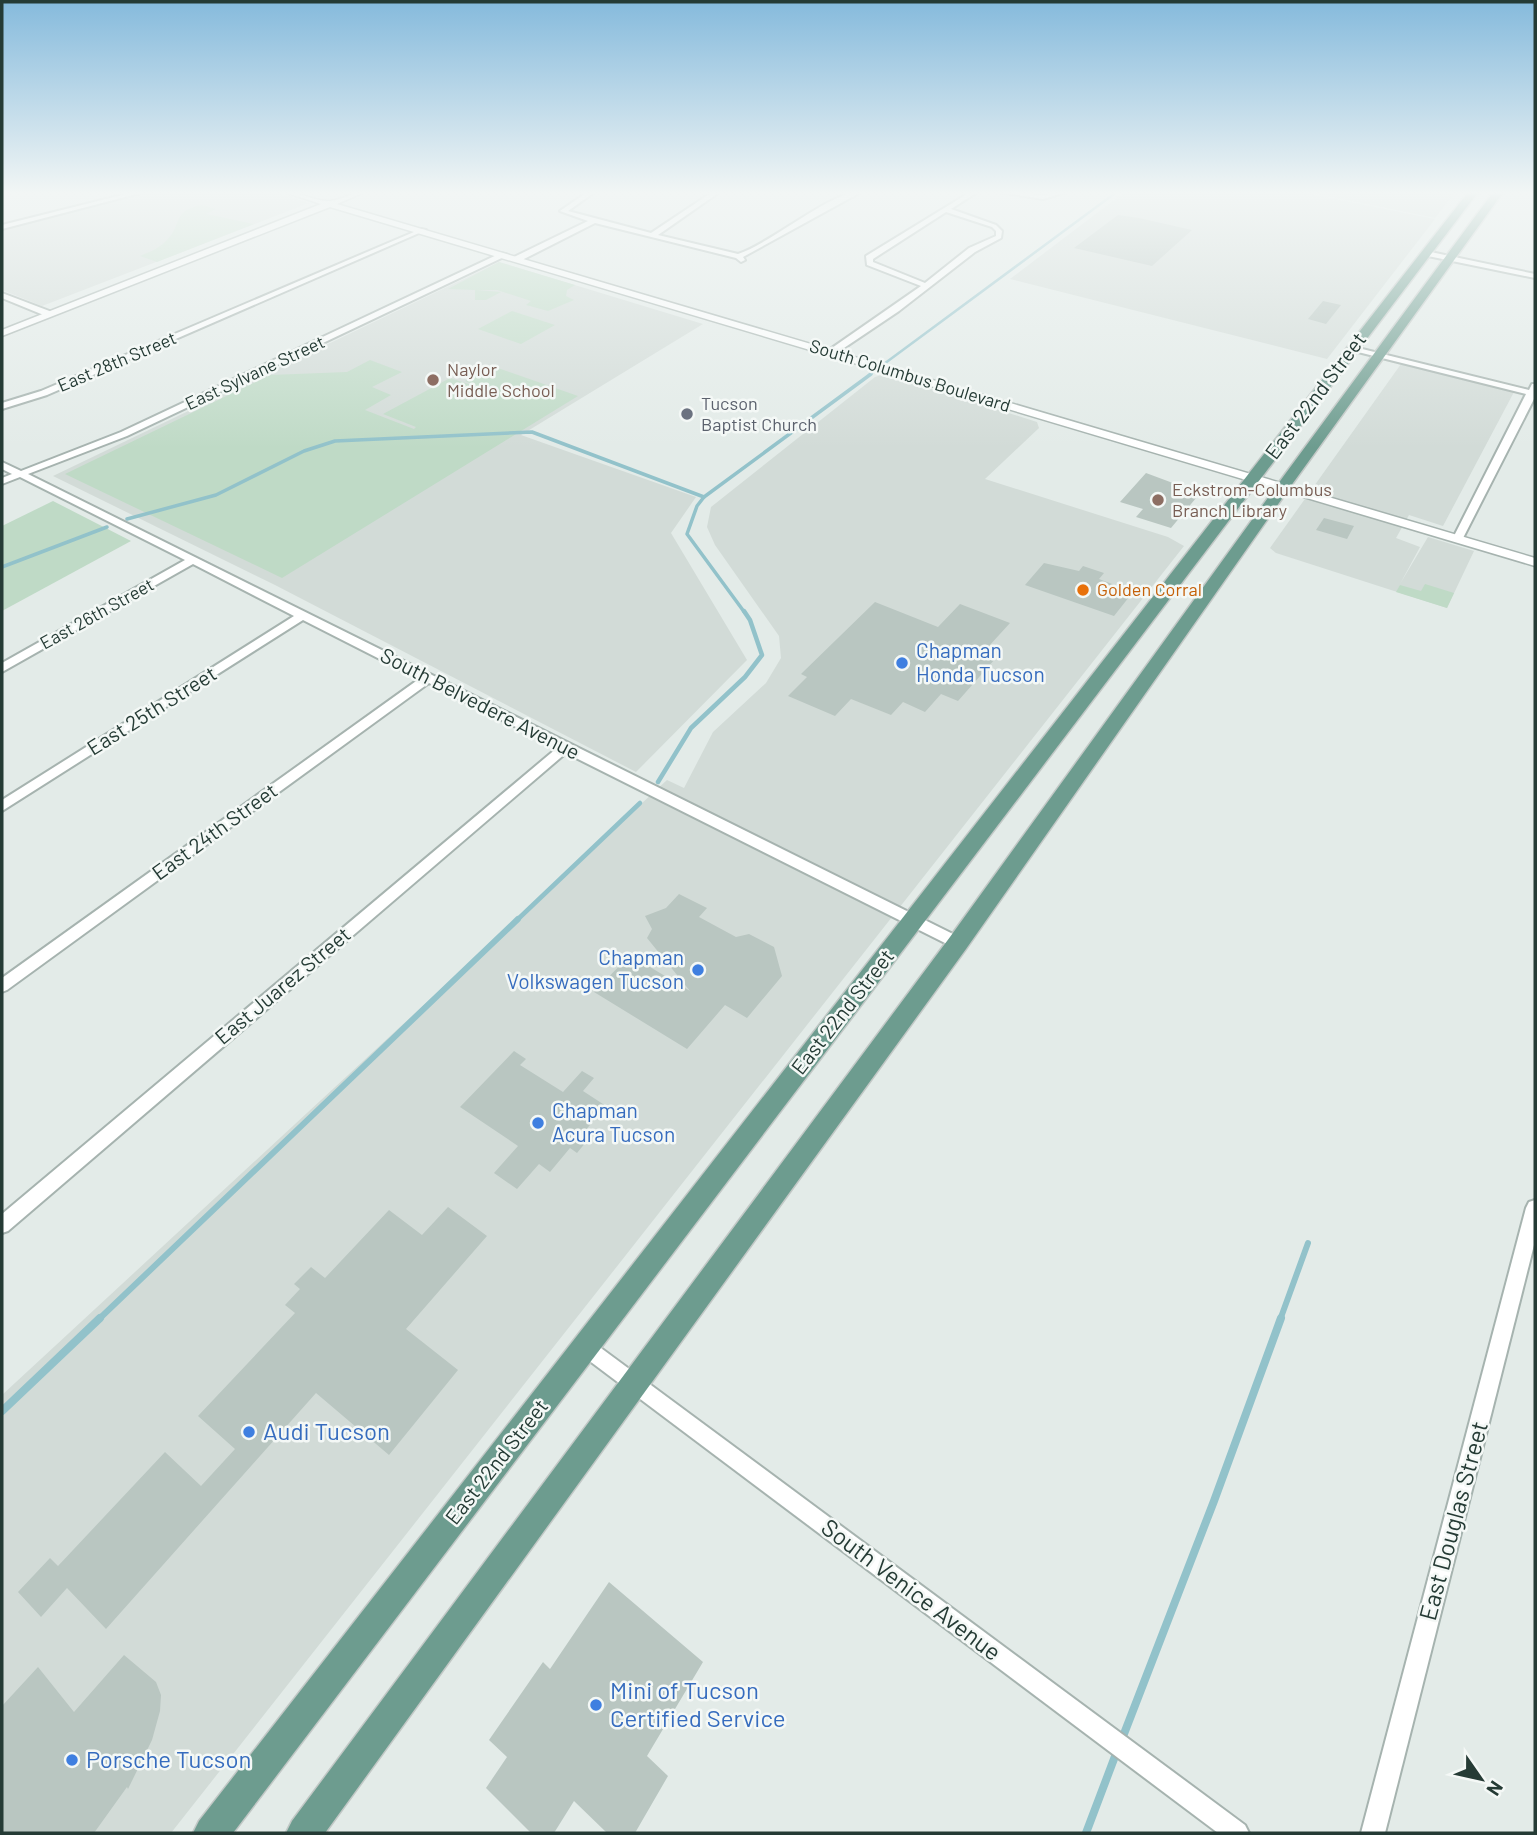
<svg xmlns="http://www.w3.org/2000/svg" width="1537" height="1835" font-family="Barlow,sans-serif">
<rect width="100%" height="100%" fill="#e3ebe8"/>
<g fill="#d2dbd7">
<polygon points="153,191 272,191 309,203 42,306 2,290 2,230"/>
<polygon points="1126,191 1295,191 1435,219 1327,359 1010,279"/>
<polygon points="1303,191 1456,191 1435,218"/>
<polygon points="499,262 703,324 521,435 696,497 671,533 747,660 636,772 275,585 53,476"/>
<polygon points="1401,364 1514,392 1443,526 1409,515 1396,538 1420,547 1400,584 1428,537 1474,551 1447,608 1276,553 1270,548"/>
<polygon points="885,374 1037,422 1039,428 985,479 1168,537 1184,546 171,1833 2,1833 2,1395 667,780 684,788 713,732 766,683 781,658 779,636 715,545 707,527 711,507 875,377"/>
</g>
<g fill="#bfdac6">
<path d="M201,205L216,209L206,214L254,224L157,262L140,256C149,252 158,249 165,242C183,226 171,211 201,205Z"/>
<polygon points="499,262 575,285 567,290 566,296 574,300 548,311 526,305 531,301 497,290 477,290 501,292 486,300 475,300 475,290 448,289"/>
<polygon points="512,311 555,325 521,344 478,329"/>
<polygon points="370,360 402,372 372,387 391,395 365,410 414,429 416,427 383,414 450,378 484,389 465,381 492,366 578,396 282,578 65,474 270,375 347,372"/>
<polygon points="53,501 131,541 2,611 2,526"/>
<polygon points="1425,584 1454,593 1447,608 1396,592 1400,585 1421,591"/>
</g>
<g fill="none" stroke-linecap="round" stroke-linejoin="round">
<polyline stroke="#92c2ca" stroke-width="2.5" points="869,375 1118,191"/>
<g stroke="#92c2ca" stroke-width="3.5">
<polyline points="704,497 697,506 687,534 745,613"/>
<polyline points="127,519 216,495 304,451 335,441 532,432 704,497 871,374"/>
<polyline points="2,567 107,527"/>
</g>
<g stroke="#92c2ca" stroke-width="4.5">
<polyline points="658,782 691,728 745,677 762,655 750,620 744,611"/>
<polyline points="516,921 640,803"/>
</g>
<g stroke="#92c2ca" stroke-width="6">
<polyline points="98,1320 518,919"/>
<polyline points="1280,1320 1308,1243"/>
</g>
<g stroke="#92c2ca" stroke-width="8">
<polyline points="2,1411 100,1318"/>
<polyline points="1122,1739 1214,1501 1281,1318"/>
<polyline points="1086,1833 1117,1751"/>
</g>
</g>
<g fill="#b9c6c1">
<polygon points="1118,215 1139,218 1192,230 1152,266 1074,248"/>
<polygon points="1323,301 1341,305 1326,324 1308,319"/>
<polygon points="1146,473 1189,489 1185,495 1196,498 1171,528 1136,517 1143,509 1120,502"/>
<polygon points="1324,518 1354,526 1347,539 1316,530"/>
<polygon points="1044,563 1079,571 1083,566 1104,573 1099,579 1133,592 1114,616 1025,585"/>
<polygon points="875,602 938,627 960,604 1010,623 989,646 1002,651 958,701 941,694 925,712 903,702 891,715 851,699 835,716 788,696 807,677 801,674"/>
<polygon points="679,894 707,908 699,917 736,937 749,934 774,947 782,976 747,1018 725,1005 687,1049 594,992 630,955 690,991 647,938 652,929 645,916 666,908"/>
<polygon points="514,1051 526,1059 520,1065 563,1092 582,1071 594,1078 583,1091 606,1106 579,1138 586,1142 577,1153 570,1148 550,1172 539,1164 517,1189 494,1173 518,1146 460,1107"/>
<polygon points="448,1207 487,1236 406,1329 458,1370 389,1455 316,1393 106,1629 67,1588 41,1617 18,1592 50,1558 58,1566 165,1452 201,1486 235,1449 198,1416 295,1313 285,1305 300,1289 294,1284 311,1267 325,1278 389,1210 422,1235"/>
<polygon points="609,1582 703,1662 647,1756 668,1776 635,1833 607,1833 574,1801 554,1833 531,1833 486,1788 507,1757 489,1740 543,1662 550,1669"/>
<polygon points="124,1655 156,1682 161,1695 160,1711 152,1740 128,1789 127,1787 94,1833 2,1833 2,1706 38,1667 74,1712"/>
</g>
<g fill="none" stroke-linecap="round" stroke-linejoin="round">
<g stroke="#a6b3af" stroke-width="4">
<g id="minor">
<polygon points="138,191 148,191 2,229 2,225"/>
<path d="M589,191H596L568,211L651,233L714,191H721L658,235L738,254C772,243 832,190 863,191L743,257L745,260L741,262L736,258L595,223L520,261H514V257L588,221L560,211Z"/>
<path d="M972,191H979L951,209L996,225L1002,231L1001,238L975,252L899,311L835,354H829V350L921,286L867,265L866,256ZM946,212L992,227L996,231V236L969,248L925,283L873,262V259Z"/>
<polygon points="992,191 1043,195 1069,191 1043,199"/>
<polygon points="421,229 426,230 47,395 2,409 2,403 41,391"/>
<polygon points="1426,251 1535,274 1535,278 1423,255"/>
<polygon points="501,253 508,255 127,436 28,474 963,939 965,943 963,947 953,947 566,753 8,1231 2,1233 2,1214 557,748 429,683 7,990 2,992 2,978 419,679 303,620 2,811 2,800 294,616 193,564 2,672 2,663 185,560 20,477 2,484 2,478 12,474 2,469 2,462 21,471 121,432"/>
<polygon points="2,293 52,312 53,314 46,316 2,298"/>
<polygon points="1350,346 1529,390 1532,384 1535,384 1535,397 1462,540 1453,538 1526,394 1350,350"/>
<polygon points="1535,1200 1535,1241 1385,1833 1361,1833 1526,1208 1529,1202"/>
<polygon points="586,1337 1245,1825 1249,1833 1218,1833 579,1353 577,1346 579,1339"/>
</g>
</g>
<g stroke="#a6b3af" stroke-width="3">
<path id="tertiary" d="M281,191C298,191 316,202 330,201C343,200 353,191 367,191L337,204L1535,558V566L330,207L2,336V330L321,204Z"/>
</g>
<g stroke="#c2c8c6" stroke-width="3">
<g id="primary">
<polygon points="1469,191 1479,191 233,1833 193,1833 199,1821"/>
<polygon points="1494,191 1504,191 1293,483 966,949 325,1833 286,1833 292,1821 950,937 1283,477"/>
</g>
</g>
<use href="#minor" fill="#fff" fill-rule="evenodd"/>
<use href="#tertiary" fill="#fff" fill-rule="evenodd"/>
<use href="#primary" fill="#6d9c8f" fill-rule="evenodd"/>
</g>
<linearGradient id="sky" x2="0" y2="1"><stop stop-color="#85badc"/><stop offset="0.43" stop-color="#f2f6f5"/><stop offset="1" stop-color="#f2f6f5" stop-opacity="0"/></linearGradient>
<rect width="1537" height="448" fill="url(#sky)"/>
<g fill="#8d6e63" stroke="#f4f8f6" stroke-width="2.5">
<circle cx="433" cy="380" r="7"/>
<circle cx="1158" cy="500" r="7"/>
</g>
<circle fill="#6b7280" stroke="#f4f8f6" stroke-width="2.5" cx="687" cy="414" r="7"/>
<circle fill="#e8710a" stroke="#f4f8f6" stroke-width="2.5" cx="1083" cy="590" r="7"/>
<g fill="#3f7fe0" stroke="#f4f8f6" stroke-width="2.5">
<circle cx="902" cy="663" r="7"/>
<circle cx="698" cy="970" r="7"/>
<circle cx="538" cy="1123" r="7"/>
<circle cx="249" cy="1432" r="7"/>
<circle cx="596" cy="1705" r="7"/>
<circle cx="72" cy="1760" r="7"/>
</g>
<g text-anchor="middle" stroke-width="5" stroke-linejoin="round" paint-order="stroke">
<g font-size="18" fill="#253b35" stroke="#f4f8f6">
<text transform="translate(117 362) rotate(-23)" y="6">East 28th Street</text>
<text transform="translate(255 373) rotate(-25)" y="6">East Sylvane Street</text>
<text transform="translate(910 376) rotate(17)" y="6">South Columbus Boulevard</text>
<text transform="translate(97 614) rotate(-29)" y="6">East 26th Street</text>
</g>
<g font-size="18" fill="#785e54" stroke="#f4f8f6" text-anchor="start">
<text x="447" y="376">Naylor<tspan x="447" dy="21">Middle School</tspan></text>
<text x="1172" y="496">Eckstrom-Columbus<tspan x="1172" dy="21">Branch Library</tspan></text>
</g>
<g font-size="18" fill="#5b616d" stroke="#f4f8f6" text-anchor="start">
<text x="701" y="410">Tucson<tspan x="701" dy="21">Baptist Church</tspan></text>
</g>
<g font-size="18" fill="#c56008" stroke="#f4f8f6" text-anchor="start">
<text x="1097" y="596">Golden Corral</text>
</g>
<g font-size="21" fill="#253b35" stroke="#f4f8f6">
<text transform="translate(1316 396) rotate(-53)" y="7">East 22nd Street</text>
<text transform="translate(480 704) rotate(27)" y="7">South Belvedere Avenue</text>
<text transform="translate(152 711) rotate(-32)" y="7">East 25th Street</text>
<text transform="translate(215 832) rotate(-36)" y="7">East 24th Street</text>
<text transform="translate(283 986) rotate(-40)" y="7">East Juarez Street</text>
<text transform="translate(843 1012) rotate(-52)" y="7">East 22nd Street</text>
<text transform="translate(497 1462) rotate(-52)" y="7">East 22nd Street</text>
</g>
<g font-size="21" fill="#366cbe" stroke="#f4f8f6" text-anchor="start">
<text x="916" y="658">Chapman<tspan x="916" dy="24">Honda Tucson</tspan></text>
<text x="684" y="965" text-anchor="end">Chapman<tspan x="684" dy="24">Volkswagen Tucson</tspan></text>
<text x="552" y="1118">Chapman<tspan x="552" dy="24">Acura Tucson</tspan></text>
</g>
<g font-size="24" fill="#366cbe" stroke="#f4f8f6" text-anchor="start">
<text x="263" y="1440">Audi Tucson</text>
<text x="610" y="1699">Mini of Tucson<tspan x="610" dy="28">Certified Service</tspan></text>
<text x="86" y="1768">Porsche Tucson</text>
</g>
<g font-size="24" fill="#253b35" stroke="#f4f8f6">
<text transform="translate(1454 1521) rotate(-75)" y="8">East Douglas Street</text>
<text transform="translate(911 1590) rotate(37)" y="8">South Venice Avenue</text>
</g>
</g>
<rect width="1537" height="1835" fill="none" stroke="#253b35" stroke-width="7"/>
<g transform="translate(1481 1779) rotate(124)" stroke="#f4f8f6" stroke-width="5" paint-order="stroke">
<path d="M0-5L12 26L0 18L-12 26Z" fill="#253b35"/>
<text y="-10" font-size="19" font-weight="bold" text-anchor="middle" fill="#253b35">N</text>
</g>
</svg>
